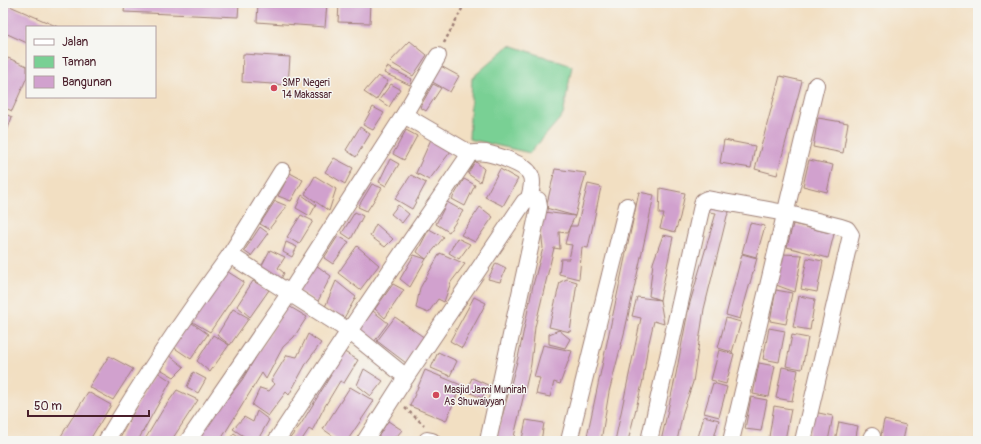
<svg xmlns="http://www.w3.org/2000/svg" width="981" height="444" font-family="Pangolin,sans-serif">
<rect width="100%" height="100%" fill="#f6f6f2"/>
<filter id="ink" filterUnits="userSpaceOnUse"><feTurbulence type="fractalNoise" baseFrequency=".025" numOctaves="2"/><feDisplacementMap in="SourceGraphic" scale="8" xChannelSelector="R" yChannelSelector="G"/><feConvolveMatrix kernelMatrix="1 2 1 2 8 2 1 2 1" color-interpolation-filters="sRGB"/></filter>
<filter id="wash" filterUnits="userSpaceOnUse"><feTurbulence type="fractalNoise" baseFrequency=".012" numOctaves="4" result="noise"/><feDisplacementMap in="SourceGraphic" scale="16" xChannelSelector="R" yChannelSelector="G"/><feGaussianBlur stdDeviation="0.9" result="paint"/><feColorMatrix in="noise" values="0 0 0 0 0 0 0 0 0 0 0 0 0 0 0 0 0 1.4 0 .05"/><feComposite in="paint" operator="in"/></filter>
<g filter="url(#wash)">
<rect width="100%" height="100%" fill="#f2dfc2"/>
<polygon fill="#79d094" stroke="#627860" points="510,45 572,66 563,115 530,153 469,139 472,78"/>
<g id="blocks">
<g fill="#d1a1ce">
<polygon points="3,3 58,27 27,27 27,43 3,32"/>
<polygon points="125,3 239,3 238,17 124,12"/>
<polygon points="258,3 327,3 325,27 257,22"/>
<polygon points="339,3 371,3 370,23 338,22"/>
<polygon points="410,41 427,55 413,76 390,62"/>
<polygon points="243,54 290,57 288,85 242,82"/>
<polygon points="8,58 27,66 27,77 12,111 3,107 3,69"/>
<polygon points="437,64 459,76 450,92 429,80"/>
<polygon points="387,67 412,79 410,85 384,73"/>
<polygon points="378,76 388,81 376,100 364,92"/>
<polygon points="780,76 802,81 777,175 755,169"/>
<polygon points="391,84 400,89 389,107 379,100"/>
<polygon points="433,84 441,88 426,111 420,107"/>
<polygon points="373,107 384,113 373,130 363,125"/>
<polygon points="3,113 12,117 3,142"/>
<polygon points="818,118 848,123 843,153 813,147"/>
<polygon points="360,127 370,134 356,157 346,150"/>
<polygon points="406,130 417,136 404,160 393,154"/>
<polygon points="432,137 454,147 429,180 416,173"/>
<polygon points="724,140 755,146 751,168 720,163"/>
<polygon points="334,158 353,168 345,184 325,172"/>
<polygon points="390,159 399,164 386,186 379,182"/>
<polygon points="809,160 833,165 827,192 803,186"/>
<polygon points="475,161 484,169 480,182 468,174"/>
<polygon points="500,169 518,179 503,206 485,197"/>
<polygon points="555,169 586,173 575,216 567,233 559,232 560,249 554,248 535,327 531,364 513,441 500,441 496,439 518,358 533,285 543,248 541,229 544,212 575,216 546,208"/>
<polygon points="290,173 303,180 291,201 278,196"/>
<polygon points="411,175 426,183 412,209 395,199"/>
<polygon points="315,176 336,189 329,211 305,194"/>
<polygon points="464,179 475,185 465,206 452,199"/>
<polygon points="372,184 382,188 367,211 358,207"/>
<polygon points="588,184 601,187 588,248 582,247 579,279 559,274 561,259 569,259 572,245 565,244 570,226 577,226"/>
<polygon points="660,188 685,193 680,217 675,232 660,228 664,214 659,214"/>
<polygon points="639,192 654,195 647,229 625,330 609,392 601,441 586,441"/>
<polygon points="302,195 316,205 310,216 296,208"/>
<polygon points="275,201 287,206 269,229 260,224"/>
<polygon points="713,201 732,206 727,216 704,309 693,382 683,412 677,441 661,441 676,374 689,306 716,213 709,212"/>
<polygon points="447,202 463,211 449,232 436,224"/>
<polygon points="398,205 409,214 402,223 391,214"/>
<polygon points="480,207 493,217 475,242 461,235"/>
<polygon points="355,212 363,216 351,239 342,233"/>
<polygon points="301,215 313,221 299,244 287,237"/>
<polygon points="750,223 765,226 756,257 742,253"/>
<polygon points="376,224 393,239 385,247 370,236"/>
<polygon points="793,224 834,234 828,258 787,247"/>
<polygon points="260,227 268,233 251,256 244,251"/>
<polygon points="429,229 444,237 426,259 410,287 400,279 414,255 426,259 417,252"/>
<polygon points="663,235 673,237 660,300 664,324 654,321 647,351 643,380 628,441 615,441 641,318 632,316 637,297 660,300 649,296 653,263"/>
<polygon points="338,236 349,242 333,264 324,258"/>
<polygon points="457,238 470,244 459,259 449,253"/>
<polygon points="286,242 297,247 292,257 283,252"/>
<polygon points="357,246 379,265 360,290 338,273"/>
<polygon points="270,250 285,257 278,268 284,273 281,279 261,267"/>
<polygon points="440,253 465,264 451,282 444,302 438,299 428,313 416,308 420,288"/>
<polygon points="742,254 757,258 740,319 726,315"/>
<polygon points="783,254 802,255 795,292 776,285"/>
<polygon points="807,258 823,261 817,292 801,289"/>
<polygon points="496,263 506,268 500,282 488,279"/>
<polygon points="316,265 331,276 317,303 299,290"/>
<polygon points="225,270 244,282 210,332 191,321"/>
<polygon points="567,279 577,282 570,332 549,327 560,282"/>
<polygon points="253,281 269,290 250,317 237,306"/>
<polygon points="336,281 356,297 344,318 325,307"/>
<polygon points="393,284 404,290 385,318 375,309"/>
<polygon points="776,290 792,293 786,324 770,321"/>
<polygon points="799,296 815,299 810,330 793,327"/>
<polygon points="474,297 486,303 462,348 450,341"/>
<polygon points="287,305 307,317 294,337 283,347 266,379 262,373 220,441 194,441 242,380"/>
<polygon points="233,309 249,318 230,345 217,335"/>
<polygon points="373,311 388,323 374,342 358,331"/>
<polygon points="395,317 425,338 406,363 377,341"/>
<polygon points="726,318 741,322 732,352 718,348"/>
<polygon points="189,321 208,334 191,359 173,347"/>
<polygon points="769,328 785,331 779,362 763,359"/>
<polygon points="559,330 570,339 565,348 549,344 549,334"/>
<polygon points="308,334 321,343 307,362 289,395 286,392 268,416 252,405 260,388 269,391 275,384 271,381 287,355 297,357"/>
<polygon points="213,335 229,345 210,372 197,361"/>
<polygon points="792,335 808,338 802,369 786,366"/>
<polygon points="543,345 572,351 560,384 554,382 550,397 536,394 540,378 534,377"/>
<polygon points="341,350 358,360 344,383 340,381 325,406 312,431 309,429 301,441 288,441 301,424 331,375 326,372"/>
<polygon points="719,350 734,354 726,384 711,380"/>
<polygon points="438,352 457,361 450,376 431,368"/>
<polygon points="169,355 184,367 174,377 162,370"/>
<polygon points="109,356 133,369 113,400 89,387"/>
<polygon points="759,363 775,366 769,397 753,394"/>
<polygon points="782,367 798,370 792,401 776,398"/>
<polygon points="364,369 383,381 371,396 357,385"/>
<polygon points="425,370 461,385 446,421 410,406"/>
<polygon points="156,371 171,381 141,435 138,441 118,441"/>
<polygon points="193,372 206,379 198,393 187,387"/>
<polygon points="472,378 488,385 482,398 466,391"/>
<polygon points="713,383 727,387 719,417 704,413"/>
<polygon points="350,387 374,401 347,441 340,441 323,429"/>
<polygon points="177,390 198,400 171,441 144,441 162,411"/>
<polygon points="88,392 111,405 89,441 58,441"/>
<polygon points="751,397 767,400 761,431 745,429"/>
<polygon points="774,406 791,409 785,440 769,437"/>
<polygon points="257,411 269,420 257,441 251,441 233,429 244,417 253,422"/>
<polygon points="814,412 833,416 828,441 808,441"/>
<polygon points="704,416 719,420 713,441 697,441"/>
<polygon points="526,420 544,423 541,441 522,439"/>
<polygon points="884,420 906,425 903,441 880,441"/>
<polygon points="388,421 402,430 393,441 385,441 378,437"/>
<polygon points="839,422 858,426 855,441 835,441"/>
<polygon points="234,433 245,441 228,441"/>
<polygon points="738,438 756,440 756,441 738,441"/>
</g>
</g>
</g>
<g filter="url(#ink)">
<use href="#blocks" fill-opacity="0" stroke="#9e7f76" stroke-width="1"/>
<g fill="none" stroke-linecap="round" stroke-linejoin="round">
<g stroke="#9e7f76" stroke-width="18">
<g id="minor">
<polyline points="404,115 438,56"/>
<path d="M467,154C473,153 480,152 486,153C496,155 525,164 530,174C534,181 531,191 529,198"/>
<polyline points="230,255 282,171"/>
<path d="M406,377L524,202C530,198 532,197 538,200L539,207L488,441"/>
<path d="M106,441C144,377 186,315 230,255L349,331L467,158V154L464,150L404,115L289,294L188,441"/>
<polyline points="276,441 349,331 406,377 365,441"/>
<polyline points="427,441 427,440 432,441"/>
<polyline points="569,441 627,206"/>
<polyline points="649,441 703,201 707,199 785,213 841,227 847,229 851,235 803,441"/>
<polyline points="731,441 816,85"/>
<polyline points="870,441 872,436"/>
</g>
</g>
<g stroke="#9e7f76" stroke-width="2.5" stroke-dasharray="3 3" stroke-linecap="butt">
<polyline points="444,43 465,3"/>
<polyline points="405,408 424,425"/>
</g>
<use href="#minor" stroke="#fff" stroke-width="16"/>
</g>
</g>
<g fill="#d1495b" stroke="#f6f6f2" stroke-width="1.5">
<circle cx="274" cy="88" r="4"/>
<circle cx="436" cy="395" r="4"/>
</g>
<g text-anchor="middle" stroke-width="3" stroke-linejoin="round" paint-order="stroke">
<g font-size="10" fill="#4a1f2b" stroke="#f6f6f2" text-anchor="start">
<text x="282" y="86">SMP Negeri<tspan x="282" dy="12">14 Makassar</tspan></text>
<text x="444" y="393">Masjid Jami Munirah<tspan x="444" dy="12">As Shuwaiyyan</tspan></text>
</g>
</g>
<rect width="981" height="444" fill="none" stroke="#f6f6f2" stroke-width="16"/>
<rect x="26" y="26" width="130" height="72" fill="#f6f6f2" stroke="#b1a0a2"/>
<rect x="34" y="39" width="20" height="6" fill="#ffffff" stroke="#b1a0a2"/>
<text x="62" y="46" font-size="12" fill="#4a1f2b">Jalan</text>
<rect x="34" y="56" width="20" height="12" fill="#79d094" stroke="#b1a0a2"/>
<text x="62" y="66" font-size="12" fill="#4a1f2b">Taman</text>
<rect x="34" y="76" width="20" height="12" fill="#d1a1ce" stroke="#b1a0a2"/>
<text x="62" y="86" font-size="12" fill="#4a1f2b">Bangunan</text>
<path d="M28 410v6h121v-6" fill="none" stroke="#4a1f2b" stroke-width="2"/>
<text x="34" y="410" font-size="12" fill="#4a1f2b" stroke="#f6f6f2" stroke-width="3" paint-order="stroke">50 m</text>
</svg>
